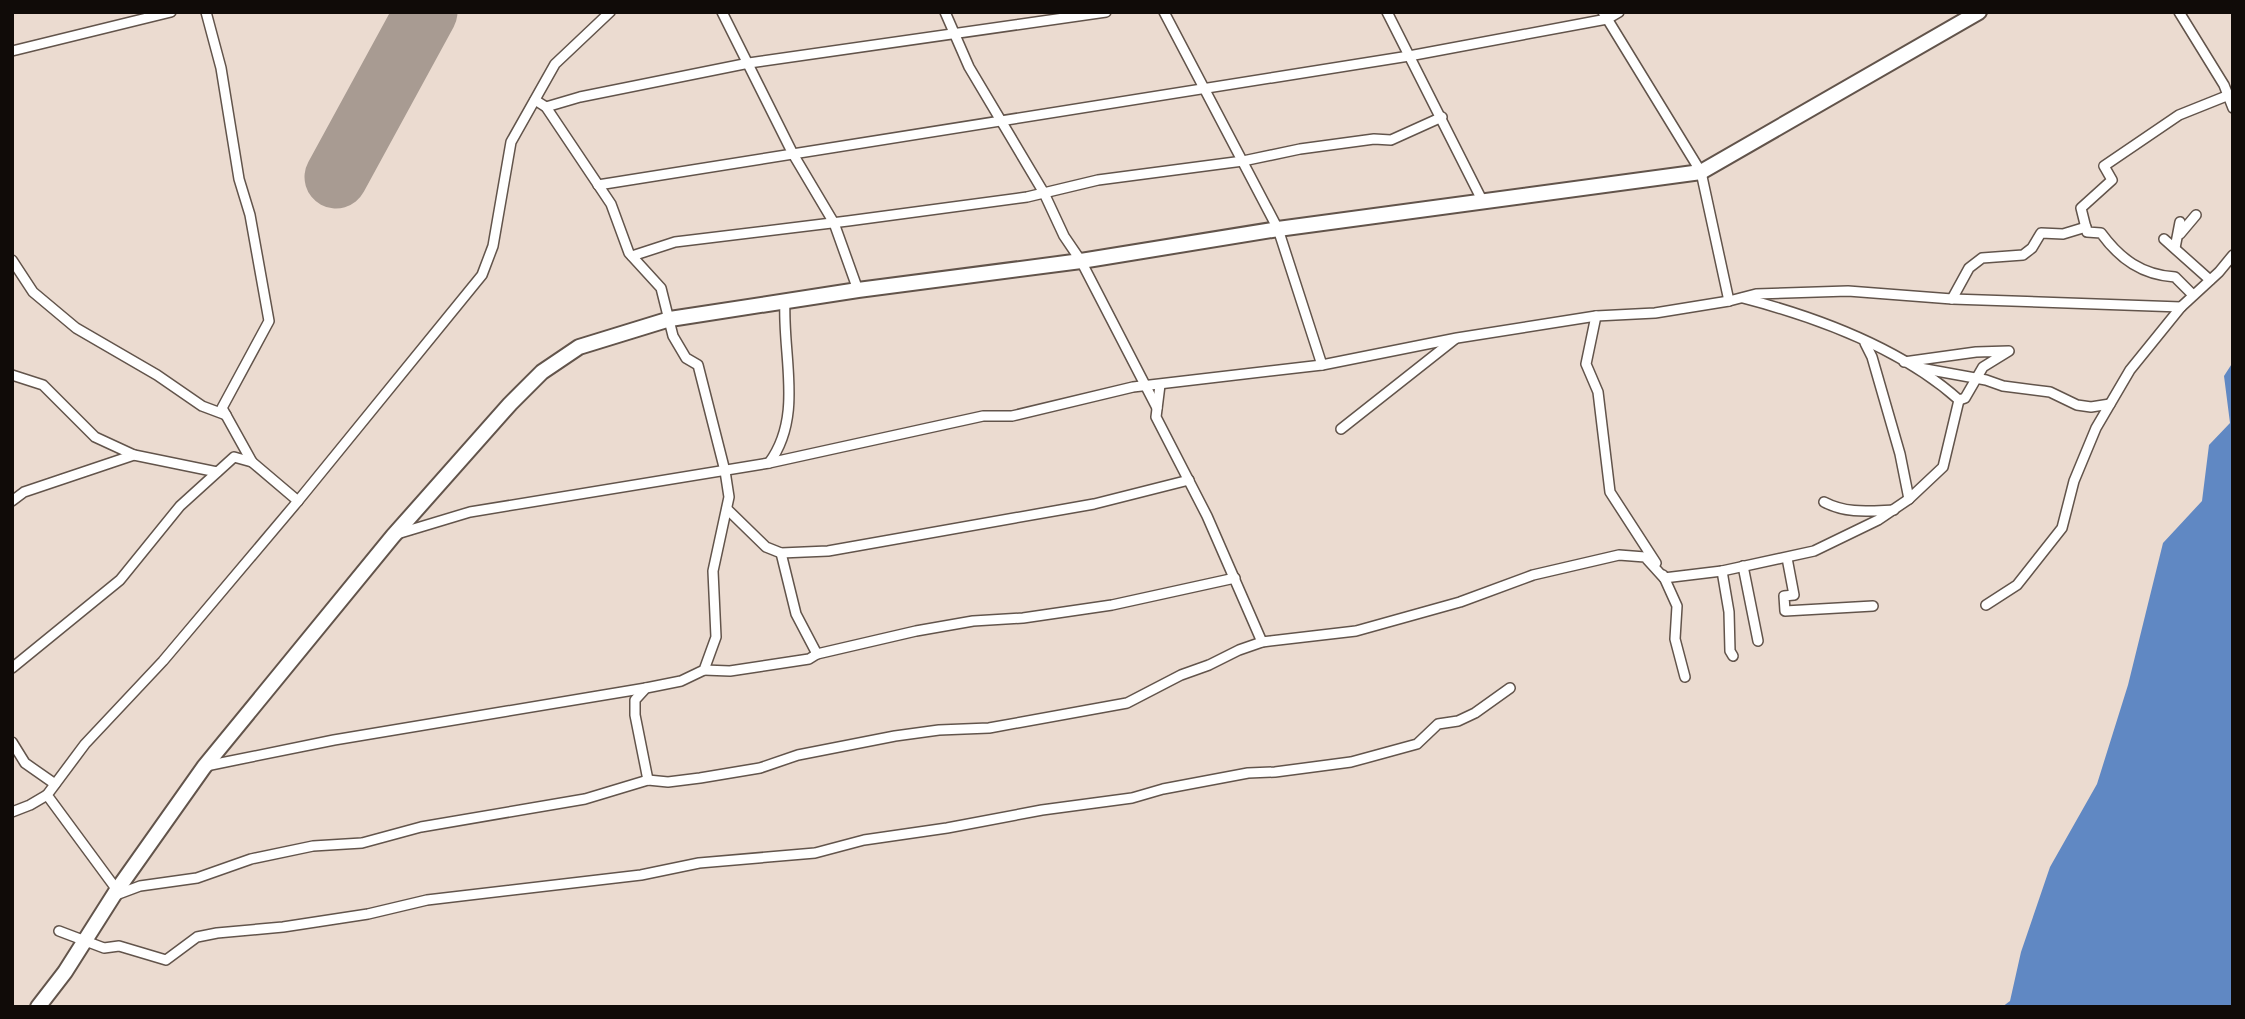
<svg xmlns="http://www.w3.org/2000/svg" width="2245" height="1019" font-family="Arial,sans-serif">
<rect width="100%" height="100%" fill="#ebdbd0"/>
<polygon fill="#6088c3" points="2233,362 2233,1007 2002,1007 2010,1001 2021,952 2050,867 2097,784 2128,685 2163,543 2202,501 2209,445 2230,423 2224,376"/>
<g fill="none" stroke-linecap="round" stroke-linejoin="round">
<polyline stroke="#a89b92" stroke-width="63" points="336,177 426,12"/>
<g stroke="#62544b" stroke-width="12">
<g id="street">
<polyline points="206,12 221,68 239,179 250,215 269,321 222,408 252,462"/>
<polyline points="722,12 793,154 834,223 858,290"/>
<polyline points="945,12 969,67 1044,193 1064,236 1081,261 1157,408"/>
<polyline points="1164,12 1278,229 1322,365"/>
<polyline points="1387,12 1483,202"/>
<polyline points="1603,12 1701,172 1729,301"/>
<polyline points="2179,12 2224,85 2233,108"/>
<polyline points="12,51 171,12"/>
<polyline points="535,100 546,107 611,204 629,253 661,288 673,336 686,358 698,365 725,471 729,497 713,571 716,637 704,670 681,681 646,688 635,700 635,715 648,780"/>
<polyline points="546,107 580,97 749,63 1106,12"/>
<polyline points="598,185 1409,56 1607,19 1619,12"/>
<polyline points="2180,234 2196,215"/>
<polyline points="2164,239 2210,280"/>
<polyline points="2175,248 2180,222"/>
<polyline points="632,256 675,242 848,221 1027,197 1098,180 1243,161 1300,149 1374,139 1391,140 1442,117"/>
<polyline points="12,260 33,292 76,328 157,375 202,406 226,415"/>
<path d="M2193,295L2175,277C2142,275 2120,259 2101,233L2087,232L2081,208L2112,180L2104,166L2179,115L2229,95"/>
<polyline points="1952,299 1969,268 1982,258 2023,255 2032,248 2041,233 2063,234 2086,227"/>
<polyline points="1596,316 1586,364 1598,392 1610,492 1656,563"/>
<polyline points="1865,343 1872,357 1900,454 1909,499"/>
<polyline points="1904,362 1976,352 2009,351 1983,367 1965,398 1959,400"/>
<polyline points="1920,368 1986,380 2003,386 2050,392 2077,405 2091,407 2110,404"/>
<polyline points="12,375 43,385 95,437 134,455"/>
<polyline points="1160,385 1156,417 1207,516 1262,642"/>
<polyline points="1341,429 1455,339"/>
<path d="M769,463C804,416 782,355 785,301"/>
<polyline points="12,501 24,492 134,455 217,472"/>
<path d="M1824,502C1847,514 1869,511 1894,510"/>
<polyline points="727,509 766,547 781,553 828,551 1094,504 1189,480"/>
<polyline points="397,534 470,512 769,463 983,416 1012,416 1133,387 1322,365 1457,338 1596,316 1655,313 1729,301 1756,294 1848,291 1952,299 2181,307"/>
<polyline points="1787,558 1794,595 1784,596 1785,611 1873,606"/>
<polyline points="1743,566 1758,641"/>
<polyline points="1722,571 1729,612 1730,651 1733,656"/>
<polyline points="1663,575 1677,606 1675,639 1685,677"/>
<polyline points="1986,605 2017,585 2062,528 2074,481 2096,428 2130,370 2181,307 2219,272 2233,255"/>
<polyline points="817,654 916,631 973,621 1023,618 1112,605 1235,578"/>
<polyline points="12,668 120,580 180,506 234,457 252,462 298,501"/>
<polyline points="704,670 730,671 809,659 817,654 796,614 781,553"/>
<polyline points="12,742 25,763 55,784"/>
<polyline points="206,766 334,740 646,688"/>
<polyline points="12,812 30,805 47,795"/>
<polyline points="117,890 47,795 85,744 163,661 298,501 482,275 493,246 511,142 555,64 610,12"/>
<path d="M116,895L140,886L197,878L251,859L313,846L362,843L421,827L585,799L648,780L668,782L700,778L760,768L798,755L895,736L939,730L989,728L1127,703L1181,675L1209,665L1239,650L1262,642L1356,631L1460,602L1533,575L1619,555L1645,557L1664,578L1722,571L1814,551L1878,520L1909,499L1943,467L1959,400C1902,349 1816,317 1743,298"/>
<polyline points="59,931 104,948 119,946 166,960 197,937 217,933 283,927 368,914 427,900 641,875 699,863 815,853 864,840 947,828 1042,810 1132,798 1163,789 1248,773 1275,772 1351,762 1417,744 1438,724 1458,721 1475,713 1510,688"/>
</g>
</g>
<g stroke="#62544b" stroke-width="18">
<polyline id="primary" points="38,1007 65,972 117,890 204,767 393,536 510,404 542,372 579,347 670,319 858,290 1081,261 1278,229 1701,172 1979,12"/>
</g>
<use href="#street" stroke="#fff" stroke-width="9"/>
<use href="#primary" stroke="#fff" stroke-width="14"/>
</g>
<rect width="2245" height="1019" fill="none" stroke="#100b08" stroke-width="28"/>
</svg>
